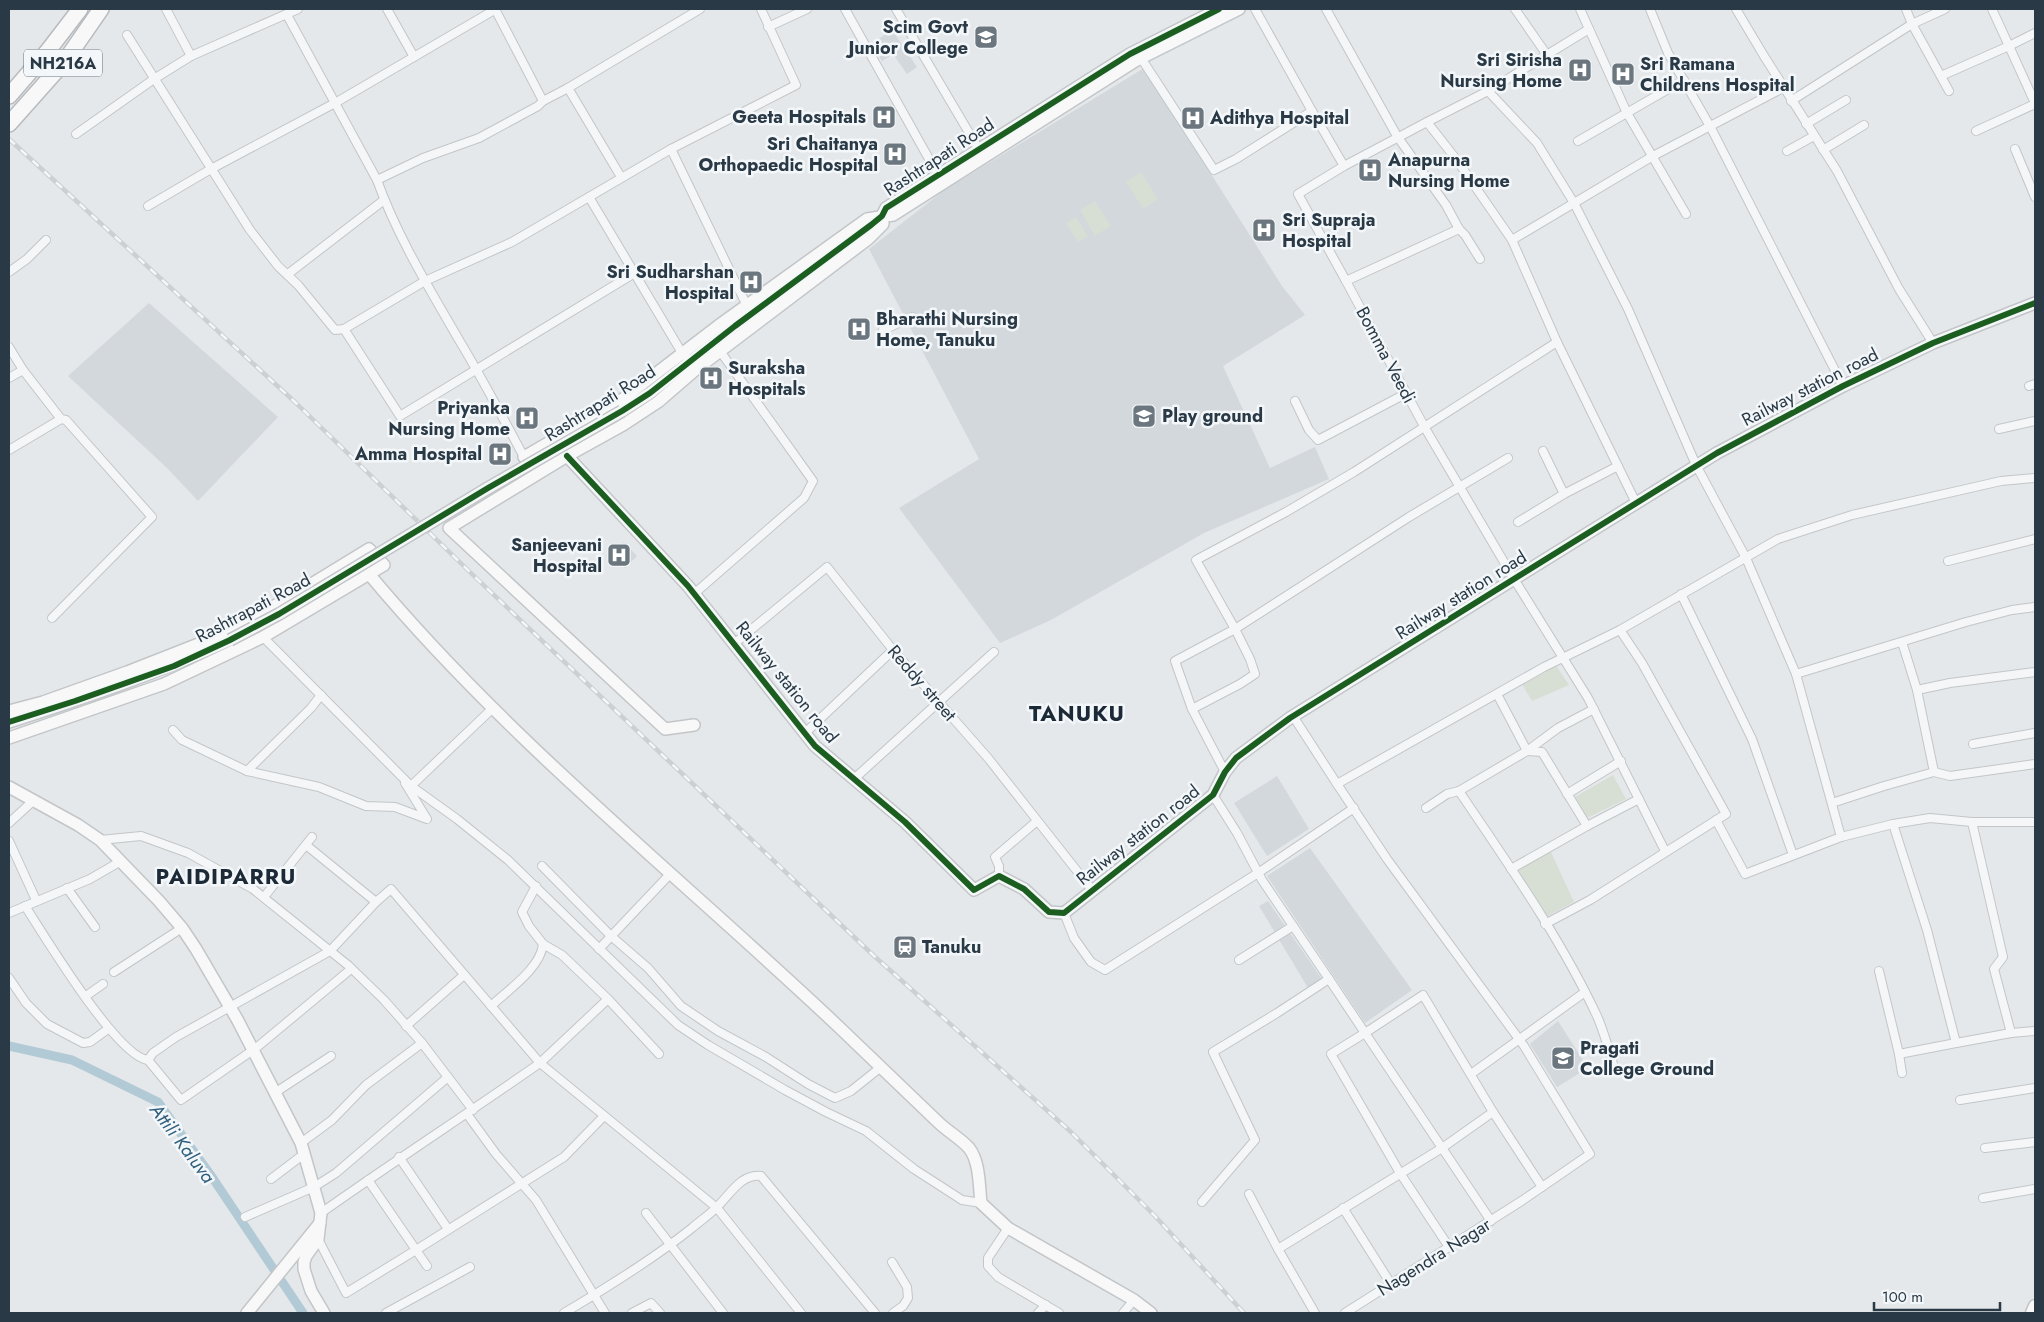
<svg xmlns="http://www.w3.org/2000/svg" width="2044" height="1322" font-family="Jost,sans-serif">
<rect width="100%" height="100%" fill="#e5e8ea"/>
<g fill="#d3d8dd">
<polygon points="892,30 917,67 907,74 893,54 882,61 871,44"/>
<polygon points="1144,68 1282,286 1305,315 1223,366 1270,468 1315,447 1329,479 1204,533 1051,620 1000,643 899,508 979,459 869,249 943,191"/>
<polygon points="149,303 278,417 198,501 167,468 68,376"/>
<polygon points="624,542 637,556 625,568 611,553"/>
<polygon points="1277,776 1309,829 1267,856 1234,803"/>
<polygon points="1310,848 1412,990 1365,1023 1267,876"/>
<polygon points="1268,901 1324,982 1308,988 1259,906"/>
<polygon points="1558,1021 1588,1068 1557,1087 1530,1044"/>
</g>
<g fill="#d7dfd5">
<polygon points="1141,172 1158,199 1143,209 1126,182"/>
<polygon points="1095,201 1111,226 1095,236 1080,210"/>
<polygon points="1076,217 1088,236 1078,242 1066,223"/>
<polygon points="1555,664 1569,685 1532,701 1522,684"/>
<polygon points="1613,775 1626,799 1587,818 1575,797"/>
<polygon points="1550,850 1574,902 1546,917 1517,870"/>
</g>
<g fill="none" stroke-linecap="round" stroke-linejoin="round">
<polyline stroke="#b2cad6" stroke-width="9" points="9,1046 72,1060 158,1102 212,1177 303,1313"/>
<g stroke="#c3c6c8" stroke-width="10">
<g id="street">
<polyline points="166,9 191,56 298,9"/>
<polyline points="387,9 414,57"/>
<polyline points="495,9 543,101"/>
<polyline points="845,9 938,175"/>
<polyline points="896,9 978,148"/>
<polyline points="1255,9 1312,111"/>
<polyline points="1326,9 1397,136 1446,205 1459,229 1465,235 1480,259"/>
<polyline points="1515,9 1547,55"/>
<polyline points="1580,9 1627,113 1686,214"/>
<polyline points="1650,9 1668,53 1711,128 1843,386"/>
<polyline points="1736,9 1764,56 1837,171 1899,289 1933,343"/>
<polyline points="1906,9 1912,24 1945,9"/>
<polyline points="1992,9 2009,46 2035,33"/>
<path d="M287,15L377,180C397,236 429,288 459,340C482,378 503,418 524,457"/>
<polyline points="768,27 807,9"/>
<polyline points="127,35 250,230 278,266 298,285 335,330 344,329 425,281 512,242 671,149"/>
<polyline points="1141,58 1214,170 1236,159 1312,111 1344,166"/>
<polyline points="1941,76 2009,46 2035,103"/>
<polyline points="568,88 621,177"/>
<polyline points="1488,91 1537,143 1574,203 1628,309 1696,465 1746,558 1796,674 1841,837 1745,874 1716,820"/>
<polyline points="1791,101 1912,24 1949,91"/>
<polyline points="1427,122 1488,91 1589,29"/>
<polyline points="1806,124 1846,100"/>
<polyline points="1976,131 2035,104"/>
<polyline points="76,134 154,79 191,56"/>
<polyline points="1578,141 1684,80"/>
<polyline points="2015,149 2035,197"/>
<polyline points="1823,150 1864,125"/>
<polyline points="1787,151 1814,136"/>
<polyline points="377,180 423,158 479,138 538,106 543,101 568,88 700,9"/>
<polyline points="589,197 682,353 685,356"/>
<polyline points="148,206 211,169 335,103 496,9"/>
<polyline points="1459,229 1346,281 1298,194 1344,166 1427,122 1456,159 1512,240 1653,156 1783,88"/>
<polyline points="9,272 27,259 46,240"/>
<polyline points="288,274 384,200"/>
<polyline points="1346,281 1425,428 1514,579 1588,698 1665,851"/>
<polyline points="748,308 671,149 796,85 761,9"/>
<polyline points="344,329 400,416 633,274"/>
<polyline points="883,330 912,317"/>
<polyline points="1557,342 1636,503"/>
<polyline points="9,347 23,370 61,419 66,420 152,517 52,618"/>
<polyline points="9,378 23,370"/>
<polyline points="2029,386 2035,384"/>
<polyline points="1295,401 1309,430 1318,440 1407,393"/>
<polyline points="1999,429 2035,421"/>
<polyline points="9,450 61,419"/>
<polyline points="1543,451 1564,494"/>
<polyline points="1518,522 1564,494 1618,466"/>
<polyline points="1948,561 2035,539"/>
<polyline points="695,593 804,498 813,481 720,351"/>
<polyline points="1681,594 1752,739 1793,855"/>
<polyline points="263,637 411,786 457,819 508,860 678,1025 708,1045 785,1090 826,1112 866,1131 914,1169 962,1200 981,1203"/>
<polyline points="1902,642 1917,690 1934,772"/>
<polyline points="735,643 827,567 893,650 988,758 1092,890"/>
<polyline points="1796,674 1966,622 2012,610 2035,607"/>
<polyline points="1917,690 1950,683 2035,672"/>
<path d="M1497,694L1527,751L1459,791C1508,864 1560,937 1597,1016C1604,1032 1609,1050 1614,1067"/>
<polyline points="1192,709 1240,684 1255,674 1250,659 1235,629 1409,517 1508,458"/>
<polyline points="1293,716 1337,784 1544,667 1620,630 1778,539 1852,515 2001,481 2035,478"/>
<polyline points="173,730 182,740 247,771 319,787 366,806 395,807 427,819 405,783"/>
<polyline points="805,733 893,650"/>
<polyline points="1973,744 2035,733"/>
<polyline points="1527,751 1558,728 1594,709"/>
<polyline points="247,771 311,708 321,695"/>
<polyline points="1225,772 1192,709 1175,661 1235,629 1196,560 1286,512 1354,472 1557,342 1512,240"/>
<polyline points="855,778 994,652"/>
<polyline points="1337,784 1387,859 1524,1046 1590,1154 1523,1200 1345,1313"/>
<polyline points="411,786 493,708"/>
<polyline points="1567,794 1621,761"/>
<polyline points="1213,795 1237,833 1262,880 1329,979"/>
<polyline points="1832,803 1884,786 1934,772 1950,776 2035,764"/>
<polyline points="1426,808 1447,794 1459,791"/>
<polyline points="1972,822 2003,957 1994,969 2011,1033 2035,1031"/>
<polyline points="9,823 34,800"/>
<polyline points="1587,826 1639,799"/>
<polyline points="1841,837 1893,824 1930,818 1972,822 2035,822"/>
<polyline points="100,840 141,836 188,853 253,889 349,966 384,1000 422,1043 473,1110"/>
<polyline points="9,841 36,900"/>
<polyline points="542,866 611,936 648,968 681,1006 718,1031 766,1057 808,1084 835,1098 851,1091 881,1067"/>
<polyline points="1511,869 1587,826 1542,752 1527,751"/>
<polyline points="999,876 999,866 995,857 1037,821"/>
<polyline points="536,886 522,912 529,926 543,944 562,955 608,999"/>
<polyline points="67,888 95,927"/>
<polyline points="264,897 312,837"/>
<path d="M25,906C44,935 117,1057 148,1060L181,1100L256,1048L351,969"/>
<polyline points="9,913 90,879 121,861"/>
<polyline points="1064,913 1074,938 1091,962 1105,970 1258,873 1354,808"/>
<polyline points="1545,924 1590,900 1726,814 1642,663 1620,630"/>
<polyline points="599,949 671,873"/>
<polyline points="1239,960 1293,926"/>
<polyline points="1879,971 1899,1054 1956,1043 1927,930 1893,824"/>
<polyline points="114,972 182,928"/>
<polyline points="9,978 26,1003 47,1024 83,1043 90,1042 108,1029"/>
<polyline points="86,996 103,984"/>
<path d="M491,1006C507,991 541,968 543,944"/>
<polyline points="406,1026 464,975"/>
<polyline points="1956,1043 2011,1033"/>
<polyline points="659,1054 608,999 540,1063 717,1208 801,1313"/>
<polyline points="1899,1054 1902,1073"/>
<polyline points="148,1060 153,1053 176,1037 330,951 376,902 306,845"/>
<polyline points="1471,1074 1585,992"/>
<polyline points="276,1092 331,1056"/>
<polyline points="1960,1100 2035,1088"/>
<polyline points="467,1114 496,1154 536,1200 605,1313"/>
<polyline points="301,1143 332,1120 366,1085 422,1043"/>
<polyline points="1985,1148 2035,1142"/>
<polyline points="399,1157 448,1229"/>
<polyline points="271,1179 304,1154"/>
<polyline points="1249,1194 1278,1249"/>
<polyline points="1983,1198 2035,1189"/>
<polyline points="1202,1202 1255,1140 1213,1052 1277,1013 1329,979 1365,1033 1331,1054 1400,1173 1449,1247"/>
<polyline points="1343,1208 1391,1284"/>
<path d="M321,1213C393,1162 467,1114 540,1063L391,889L376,902"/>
<polyline points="646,1213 723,1313"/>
<polyline points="245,1217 314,1187 336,1173 448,1077"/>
<polyline points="1491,1221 1365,1033 1423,995 1493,1112 1542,1187"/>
<polyline points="1008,1228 988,1258 988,1266 998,1277 1059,1313"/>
<polyline points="318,1239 346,1293 416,1250 368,1180"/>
<polyline points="892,1262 907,1287 908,1298 903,1306 893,1313"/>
<polyline points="427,1266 416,1250 564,1157 604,1116"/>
<polyline points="386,1313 470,1267"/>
<path d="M564,1313C608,1287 652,1260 692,1228C700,1221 709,1215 716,1208C729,1196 741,1173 761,1176L875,1313"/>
<polyline points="632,1313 651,1303 660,1313"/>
<polyline points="1038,1313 1046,1305"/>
<polyline points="1123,1313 1134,1300"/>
<polyline points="1315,1313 1278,1249 1442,1148 1493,1112"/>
</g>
</g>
<g stroke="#c3c6c8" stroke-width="14">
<g id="secondary">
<polyline points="622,411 650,393 735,326 871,225 882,216 886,208 1130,54 1219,9"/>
<polyline points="567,456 688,586 815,746 905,822 974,890 999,876 1024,889 1049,912 1064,913 1213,795 1225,772 1236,758 1290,718 1717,453 1843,386 1933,343 2035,303"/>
<polyline points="524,457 620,401 718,326 867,219 893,215 1135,61 1239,9"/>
<path d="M369,574C509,742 683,879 841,1029C873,1060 906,1091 938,1122C947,1131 960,1138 969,1148C980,1162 979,1186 981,1203L1008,1228L1134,1300L1151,1313"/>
<polyline points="9,711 43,702 127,672 206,641 284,601 369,549 384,565 263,637 164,684 9,738"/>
<path d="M9,722C84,698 158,673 230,640"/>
<polyline points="694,725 665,729 449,528 567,456 623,425 658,402 695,370 868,239 883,224 882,216"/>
<polyline points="9,787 78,825 100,840 159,901 182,928 196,949 237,1019 301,1143 321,1213 318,1239 306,1256 304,1262 304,1269 311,1291 324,1313"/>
<polyline points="247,1313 320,1223"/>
</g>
</g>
<g stroke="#c1c5c8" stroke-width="15">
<polyline id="primary" points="2032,1313 2035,1306"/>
</g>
<g stroke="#b7bbbf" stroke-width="18">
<g id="highway">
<polyline points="9,96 47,52 80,9"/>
<polyline points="9,124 65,61 101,9"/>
</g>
</g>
<use href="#street" stroke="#f4f6f7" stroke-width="8"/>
<use href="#secondary" stroke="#f8f8f8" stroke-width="11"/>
<use href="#primary" stroke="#f8f8f8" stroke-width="12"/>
<use href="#highway" stroke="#f8f8f8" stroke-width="15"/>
<g stroke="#cdd0d2" stroke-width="4.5">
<polyline id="rail" points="9,139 296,403 474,576 873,955 1070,1131 1154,1215 1244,1313"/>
</g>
<use href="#rail" stroke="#f3f7f9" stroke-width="2.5" stroke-dasharray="8" stroke-linecap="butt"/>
<g stroke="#c3c6c8" stroke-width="14" stroke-linecap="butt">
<polyline id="secondary-bridge" points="230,640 279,614 488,488 622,411"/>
</g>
<use href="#secondary-bridge" stroke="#f8f8f8" stroke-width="11"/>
<g stroke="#f3f7f9" stroke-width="9">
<g id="cycleway">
<polyline points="567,456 688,586 815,746 905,822 974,890 999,876 1024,889 1049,912 1064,913 1213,795 1225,772 1236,758 1290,718 1717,453 1843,386 1933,343 2035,303"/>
<polyline points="9,722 75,701 174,666 230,640 279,614 488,488 622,411 650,393 735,326 871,225 882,216 886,208 1130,54 1219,9"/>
</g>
</g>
<use href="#cycleway" stroke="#1b5e20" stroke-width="6"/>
</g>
<defs>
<g id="university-square" transform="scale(1.25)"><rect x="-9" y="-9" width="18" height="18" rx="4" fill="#6b767f" stroke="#f3f7f9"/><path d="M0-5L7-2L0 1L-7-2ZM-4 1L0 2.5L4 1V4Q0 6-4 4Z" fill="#fff"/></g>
<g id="hospital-square" transform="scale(1.25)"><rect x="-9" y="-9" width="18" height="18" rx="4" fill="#6b767f" stroke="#f3f7f9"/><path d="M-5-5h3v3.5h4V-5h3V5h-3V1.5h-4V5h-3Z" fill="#fff"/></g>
<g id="station-square" transform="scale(1.25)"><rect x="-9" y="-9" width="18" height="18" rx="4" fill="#6b767f" stroke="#f3f7f9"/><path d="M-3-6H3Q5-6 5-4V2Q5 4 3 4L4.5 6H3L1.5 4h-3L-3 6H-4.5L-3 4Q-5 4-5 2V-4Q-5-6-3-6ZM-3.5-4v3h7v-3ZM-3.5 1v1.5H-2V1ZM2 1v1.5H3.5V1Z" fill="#fff"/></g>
</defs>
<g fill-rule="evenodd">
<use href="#university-square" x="986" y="37"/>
<use href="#hospital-square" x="1580" y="70"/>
<use href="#hospital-square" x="1623" y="74"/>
<use href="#hospital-square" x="884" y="117"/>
<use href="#hospital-square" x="1193" y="118"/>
<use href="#hospital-square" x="895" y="154"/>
<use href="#hospital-square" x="1370" y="170"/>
<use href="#hospital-square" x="1264" y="230"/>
<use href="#hospital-square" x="751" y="282"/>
<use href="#hospital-square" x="859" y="329"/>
<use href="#hospital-square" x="711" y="378"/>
<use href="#university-square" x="1144" y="416"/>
<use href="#hospital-square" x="527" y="418"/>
<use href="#hospital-square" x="500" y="454"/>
<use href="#hospital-square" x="619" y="555"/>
<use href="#station-square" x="905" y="947"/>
<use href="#university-square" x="1563" y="1058"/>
</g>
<g text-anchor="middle" stroke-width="5" stroke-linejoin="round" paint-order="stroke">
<rect fill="#f3f7f9" stroke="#66727c" stroke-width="1" x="24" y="49.5" width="78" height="27" rx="4"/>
<g font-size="16" font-weight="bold" fill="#293946">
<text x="63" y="69">NH216A</text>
</g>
<g font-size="18" font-weight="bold" fill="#293946" stroke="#f3f7f9" text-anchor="start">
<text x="968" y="33" text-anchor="end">Scim Govt<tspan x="968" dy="21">Junior College</tspan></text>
<text x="1562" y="66" text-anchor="end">Sri Sirisha<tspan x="1562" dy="21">Nursing Home</tspan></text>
<text x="1640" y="70">Sri Ramana<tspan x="1640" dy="21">Childrens Hospital</tspan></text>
<text x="866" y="123" text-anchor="end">Geeta Hospitals</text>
<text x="1210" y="124">Adithya Hospital</text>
<text x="878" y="150" text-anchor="end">Sri Chaitanya<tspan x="878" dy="21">Orthopaedic Hospital</tspan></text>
<text x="1388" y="166">Anapurna<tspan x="1388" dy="21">Nursing Home</tspan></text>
<text x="1282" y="226">Sri Supraja<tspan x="1282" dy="21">Hospital</tspan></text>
<text x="734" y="278" text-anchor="end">Sri Sudharshan<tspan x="734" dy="21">Hospital</tspan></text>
<text x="876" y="325">Bharathi Nursing<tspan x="876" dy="21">Home, Tanuku</tspan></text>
<text x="728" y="374">Suraksha<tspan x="728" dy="21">Hospitals</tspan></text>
<text x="510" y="414" text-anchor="end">Priyanka<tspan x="510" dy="21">Nursing Home</tspan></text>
<text x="1162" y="422">Play ground</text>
<text x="482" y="460" text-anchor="end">Amma Hospital</text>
<text x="602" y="551" text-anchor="end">Sanjeevani<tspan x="602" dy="21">Hospital</tspan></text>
<text x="922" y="953">Tanuku</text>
<text x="1580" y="1054">Pragati<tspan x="1580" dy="21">College Ground</tspan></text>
</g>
<g font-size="18" fill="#293946" stroke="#f3f7f9">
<text transform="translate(939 157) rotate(-33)" y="6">Rashtrapati Road</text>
<text transform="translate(1386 355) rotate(62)" y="6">Bomma Veedi</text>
<text transform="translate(1810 387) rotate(-27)" y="6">Railway station road</text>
<text transform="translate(600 403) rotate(-32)" y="6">Rashtrapati Road</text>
<text transform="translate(1461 595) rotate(-32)" y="6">Railway station road</text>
<text transform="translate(253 608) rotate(-28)" y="6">Rashtrapati Road</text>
<text transform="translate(787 682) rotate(51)" y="6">Railway station road</text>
<text transform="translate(922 683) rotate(49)" y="6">Reddy street</text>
<text transform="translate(1138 835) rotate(-38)" y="6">Railway station road</text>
<text transform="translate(1434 1257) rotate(-32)" y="6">Nagendra Nagar</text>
</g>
<g font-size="19" font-style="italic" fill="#305f7d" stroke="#f3f7f9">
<text transform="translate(183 1143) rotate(53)" y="7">Attili Kaluva</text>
</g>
<g font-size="22" font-weight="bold" letter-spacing="1" fill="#1c2937" stroke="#f3f7f9">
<text x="1077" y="721">TANUKU</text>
<text x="226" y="884">PAIDIPARRU</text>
</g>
</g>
<rect width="2044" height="1322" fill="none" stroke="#293946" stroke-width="20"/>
<path d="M1874 1302v8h126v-8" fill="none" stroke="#293946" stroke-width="2.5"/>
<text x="1882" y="1302" font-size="15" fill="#293946" stroke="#f3f7f9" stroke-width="4" paint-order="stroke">100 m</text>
</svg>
